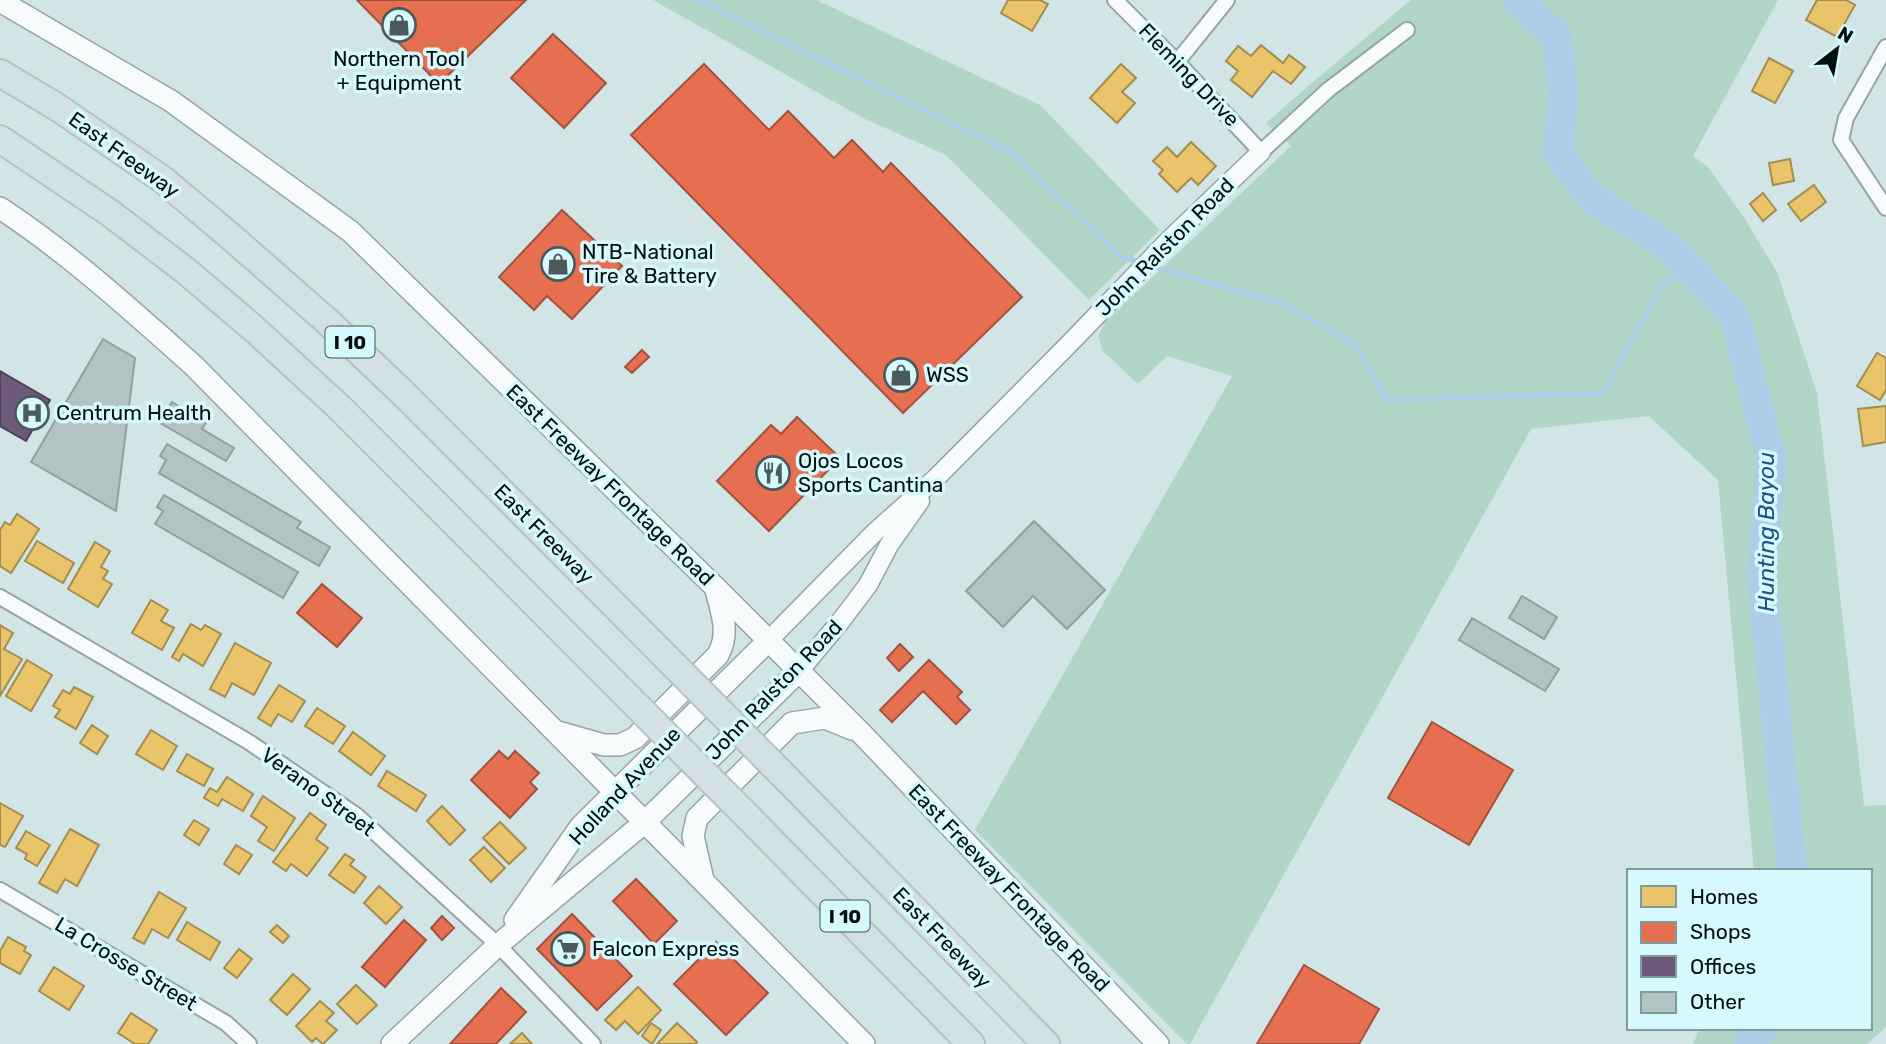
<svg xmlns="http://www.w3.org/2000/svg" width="1886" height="1044" font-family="Rubik,sans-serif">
<rect width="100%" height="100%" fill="#d1e4e6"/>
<g fill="#b1d5c6">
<polygon points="653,0 816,0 1040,105 1160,230 1089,300 946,155 863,118"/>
<polygon points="1411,0 1778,0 1693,156 1709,168 1743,216 1777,272 1817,393 1864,806 1886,805 1886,1027 1867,1044 1693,1044 1700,1028 1870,1028 1870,871 1754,871 1718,480 1649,416 1531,429 1190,1044 1187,1044 975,830 1232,376 1167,356 1138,384 1103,351 1098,336 1105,322 1291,146 1266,123 1320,76"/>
</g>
<g fill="#e9c46a" stroke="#a48d4f" stroke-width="2">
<polygon points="1008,0 1040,0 1048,4 1032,31 1001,13"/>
<polygon points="1817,0 1846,0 1855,5 1837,37 1806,20"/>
<polygon points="1261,45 1283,63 1289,55 1305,67 1291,84 1273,71 1252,97 1231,80 1238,71 1226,61 1238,46 1251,56"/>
<polygon points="1769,58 1793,71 1775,103 1752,91"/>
<polygon points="1121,64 1136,78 1122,92 1135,103 1117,123 1090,98"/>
<polygon points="1191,142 1216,166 1198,185 1191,178 1177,192 1159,174 1163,170 1153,161 1167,147 1177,157"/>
<polygon points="1790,159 1794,181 1773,185 1769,163"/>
<polygon points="1814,185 1826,202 1801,221 1788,204"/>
<polygon points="1763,193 1776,210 1763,221 1750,204"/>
<polygon points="1877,353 1886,358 1886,390 1880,400 1857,386"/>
<polygon points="1886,406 1886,442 1863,446 1858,409"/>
<polygon points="17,514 39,529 11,573 0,566 0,530 5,522 10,525"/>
<polygon points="37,541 74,563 63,583 25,561"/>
<polygon points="95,542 110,551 101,567 108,571 103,579 112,584 98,607 68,589"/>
<polygon points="151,600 168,610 161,621 174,628 162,650 132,633"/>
<polygon points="191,624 201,630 205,625 221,634 203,666 183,654 179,661 172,657"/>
<polygon points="0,625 13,633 4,649 22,659 0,696"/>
<polygon points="235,643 271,663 254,695 232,683 225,697 210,689"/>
<polygon points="27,660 52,675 31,711 6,696"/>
<polygon points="279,685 305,701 292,722 278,714 271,726 258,718"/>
<polygon points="74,687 93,697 76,729 55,717 60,710 53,706 63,690 70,694"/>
<polygon points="317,708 345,726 333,744 305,726"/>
<polygon points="92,725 108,736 97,754 80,743"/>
<polygon points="151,730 177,746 163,770 136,754"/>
<polygon points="353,732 385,756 371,775 339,751"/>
<polygon points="187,754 213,769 204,786 177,771"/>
<polygon points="387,771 426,795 416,811 378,786"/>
<polygon points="227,777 253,794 243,811 222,799 218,806 204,798 210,788 217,792"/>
<polygon points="263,796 295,818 274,851 258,841 267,827 251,816"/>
<polygon points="0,803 23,816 5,847 0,845"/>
<polygon points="442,806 465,830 450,845 427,821"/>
<polygon points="310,813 326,825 316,839 328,848 307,876 291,864 286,871 273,862"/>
<polygon points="194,820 209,829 199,845 184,835"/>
<polygon points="500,822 526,848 509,864 483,838"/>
<polygon points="70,829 99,845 77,886 65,879 57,893 39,883"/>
<polygon points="26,831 50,845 37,866 25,859 27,854 16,848"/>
<polygon points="236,845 252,855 239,874 224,864"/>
<polygon points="484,847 505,868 491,882 470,860"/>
<polygon points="345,854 354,860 350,865 366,877 354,893 329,875"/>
<polygon points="379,886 402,907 386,924 364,903"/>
<polygon points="159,892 186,908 168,938 152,929 144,944 133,938"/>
<polygon points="187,922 220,942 210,960 177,940"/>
<polygon points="277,925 289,936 283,943 270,932"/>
<polygon points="8,937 26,947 24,951 31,955 20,974 0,963 0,951"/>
<polygon points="239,949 252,959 237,978 224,968"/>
<polygon points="54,967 84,986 69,1010 39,991"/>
<polygon points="293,974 310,989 287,1015 270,1000"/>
<polygon points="356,985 377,1005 357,1024 337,1004"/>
<polygon points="638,987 661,1010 638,1034 625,1021 616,1030 605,1020"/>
<polygon points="320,1001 334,1013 326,1021 337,1030 323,1044 316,1038 312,1042 296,1026"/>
<polygon points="131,1013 157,1030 148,1044 135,1044 118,1033"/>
<polygon points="651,1023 661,1030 652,1044 642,1036"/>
<polygon points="677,1023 697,1042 696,1044 657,1044"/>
<polygon points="522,1033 532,1044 510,1044"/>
</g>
<g fill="#e76f51" stroke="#a3523d" stroke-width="2">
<polygon points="357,0 526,0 439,84"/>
<polygon points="553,34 606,83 564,128 511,78"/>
<polygon points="704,64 769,130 788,111 834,158 852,140 883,172 891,163 1022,297 903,413 631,135"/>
<polygon points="562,210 622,266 572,319 547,296 534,310 499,277"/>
<polygon points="642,350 649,357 632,373 625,367"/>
<polygon points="797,417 840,458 769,531 717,481 771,425 781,434"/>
<polygon points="322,584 362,618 337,647 297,613"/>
<polygon points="900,644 913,657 899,671 887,658"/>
<polygon points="929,660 962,692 957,697 970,710 956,724 923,691 892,722 880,710"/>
<polygon points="1432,722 1513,770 1469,845 1388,798"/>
<polygon points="499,751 508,759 515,751 539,773 530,782 537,789 510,818 471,780"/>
<polygon points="636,879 677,921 654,944 613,901"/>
<polygon points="572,914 632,976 597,1010 537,949"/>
<polygon points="442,916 454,928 442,940 431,928"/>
<polygon points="404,920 426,940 385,987 362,967"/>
<polygon points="716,942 768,993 726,1035 674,984"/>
<polygon points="1304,965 1379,1009 1359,1044 1257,1044"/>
<polygon points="501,988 526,1012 496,1044 450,1044"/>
</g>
<polygon fill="#6d597a" stroke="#4d425a" stroke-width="2" points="0,371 50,400 26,441 0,426"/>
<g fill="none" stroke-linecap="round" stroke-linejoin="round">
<g stroke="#aecde8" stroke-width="5">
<polyline points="698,0 1013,153 1120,256 1142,263"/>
<polyline points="1151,266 1283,304 1355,344 1387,400 1603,393 1662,284 1694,271"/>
</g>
<g stroke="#aecde8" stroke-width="30">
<polyline points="1517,0 1557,36 1563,94 1558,153 1591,198 1670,247 1735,316 1771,459 1762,579 1792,871"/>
<polyline points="1749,1044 1763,1028"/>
</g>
</g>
<g fill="#b3c2c2" stroke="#919fa0" stroke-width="2">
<polygon points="103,339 135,358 116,511 31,462"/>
<polygon points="172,402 206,423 202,429 234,448 226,461 160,423"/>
<polygon points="167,444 301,522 297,528 330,547 319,566 159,473 166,460 160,456"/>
<polygon points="164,495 298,572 283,598 155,524 163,511 157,507"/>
<polygon points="1034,521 1105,590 1067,629 1033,596 1003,627 966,591"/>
<polygon points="1522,596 1557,617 1544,639 1509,618"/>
<polygon points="1472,618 1559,669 1545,691 1459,640"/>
</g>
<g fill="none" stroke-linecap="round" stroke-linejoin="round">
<g stroke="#96a5a7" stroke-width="18">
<g id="minor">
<polyline points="1115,0 1177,62 1261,152 1328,90 1407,30"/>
<polyline points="1886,47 1846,118 1841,140 1886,208"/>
<polyline points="1177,62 1227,0"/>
<polyline points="0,597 249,742 356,815 498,945 593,1044"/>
<polyline points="0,890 226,1023 249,1044"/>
</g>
</g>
<g stroke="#96a5a7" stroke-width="21">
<g id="tertiary">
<polyline points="768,641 875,532 936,478 1074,339 1168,241 1261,152"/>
<polyline points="799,671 840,622 868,585 889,545 920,501"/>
</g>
</g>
<g stroke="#96a5a7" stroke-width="24">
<g id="secondary">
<polyline points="0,1 171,101 350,231 715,587 860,732 1158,1044"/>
<path d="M0,208C70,254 131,310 193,365L864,1044"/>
<path d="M558,732L604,745H620L635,738L718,655C730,633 722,613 716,590"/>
<polyline points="703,880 693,836 697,818 792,723 825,718 852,729"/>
<polyline points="515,920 581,826 768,641"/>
<polyline points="392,1044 498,945 645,822 799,671"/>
</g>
</g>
<g stroke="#b7c1c2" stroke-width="30">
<g id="motorway">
<polyline points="0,73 57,107 162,179 230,236 327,321 406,396 664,655"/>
<polyline points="0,139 110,213 186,271 253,328 340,408 624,693"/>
<polyline points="785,777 1046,1044"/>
<polyline points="746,815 971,1044"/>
</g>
</g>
<use href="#minor" stroke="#f8fbfb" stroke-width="14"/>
<use href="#tertiary" stroke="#f8fbfb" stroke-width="18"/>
<use href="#secondary" stroke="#f8fbfb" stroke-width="21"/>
<use href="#motorway" stroke="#d3e1e7" stroke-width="26"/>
<g stroke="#b7c1c2" stroke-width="30" stroke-linecap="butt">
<g id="motorway-bridge">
<polyline points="664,655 785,777"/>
<polyline points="624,693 746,815"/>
</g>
</g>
<use href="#motorway-bridge" stroke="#d3e1e7" stroke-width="26"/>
</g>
<defs>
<g id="shop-ring" transform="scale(1.75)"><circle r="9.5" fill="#d5f9fc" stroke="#4b595a" stroke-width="1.5"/><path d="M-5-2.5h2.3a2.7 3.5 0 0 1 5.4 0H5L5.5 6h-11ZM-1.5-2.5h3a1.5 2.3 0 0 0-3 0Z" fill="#4b595a"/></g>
<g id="hospital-ring" transform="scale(1.75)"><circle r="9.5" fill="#d5f9fc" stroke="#4b595a" stroke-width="1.5"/><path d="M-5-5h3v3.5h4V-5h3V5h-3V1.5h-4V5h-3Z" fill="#4b595a"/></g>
<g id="restaurant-ring" transform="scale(1.75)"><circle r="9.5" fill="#d5f9fc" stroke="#4b595a" stroke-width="1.5"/><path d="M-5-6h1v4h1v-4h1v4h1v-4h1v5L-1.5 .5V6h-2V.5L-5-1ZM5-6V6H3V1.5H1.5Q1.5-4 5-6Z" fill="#4b595a"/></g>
<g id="supermarket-ring" transform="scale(1.75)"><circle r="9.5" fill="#d5f9fc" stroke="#4b595a" stroke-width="1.5"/><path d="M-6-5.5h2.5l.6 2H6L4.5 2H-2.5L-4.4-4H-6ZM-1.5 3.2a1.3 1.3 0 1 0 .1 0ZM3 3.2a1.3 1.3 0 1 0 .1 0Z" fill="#4b595a"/></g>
</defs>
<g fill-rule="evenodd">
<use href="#shop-ring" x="399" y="25"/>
<use href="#shop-ring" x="558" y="264"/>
<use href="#shop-ring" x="901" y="375"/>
<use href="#hospital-ring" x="32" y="413"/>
<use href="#restaurant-ring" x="773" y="473"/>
<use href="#supermarket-ring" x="568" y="949"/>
</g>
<g text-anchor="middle" stroke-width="7" stroke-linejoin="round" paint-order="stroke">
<g fill="#d5f9fc" stroke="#425456" stroke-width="2">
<rect x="325.5" y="326.5" width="49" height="31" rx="5"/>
<rect x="820.5" y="900.5" width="49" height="31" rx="5"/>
</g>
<g font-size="19" font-weight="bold" fill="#030e0f">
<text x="350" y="349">I 10</text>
<text x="845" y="923">I 10</text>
</g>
<g font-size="21" fill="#030e0f" stroke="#d5f9fc" text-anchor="start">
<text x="399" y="66" text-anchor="middle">Northern Tool<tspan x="399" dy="24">+ Equipment</tspan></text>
<text x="582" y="259">NTB-National<tspan x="582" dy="24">Tire &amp; Battery</tspan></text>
<text x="926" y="382">WSS</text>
<text x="56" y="420">Centrum Health</text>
<text x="798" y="468">Ojos Locos<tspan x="798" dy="24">Sports Cantina</tspan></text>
<text x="592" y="956">Falcon Express</text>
</g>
<g font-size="21" fill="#030e0f" stroke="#d5f9fc">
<text transform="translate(1189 75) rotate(46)" y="7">Fleming Drive</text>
<text transform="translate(124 155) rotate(36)" y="7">East Freeway</text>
<text transform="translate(1165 247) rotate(-45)" y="7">John Ralston Road</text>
<text transform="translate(610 485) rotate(44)" y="7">East Freeway Frontage Road</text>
<text transform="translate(544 534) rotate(45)" y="7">East Freeway</text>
<text transform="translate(774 690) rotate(-46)" y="7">John Ralston Road</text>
<text transform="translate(625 786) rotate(-47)" y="7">Holland Avenue</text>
<text transform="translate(318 792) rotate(36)" y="7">Verano Street</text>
<text transform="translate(1009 888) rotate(46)" y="7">East Freeway Frontage Road</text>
<text transform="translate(942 938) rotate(46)" y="7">East Freeway</text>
<text transform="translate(126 964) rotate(31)" y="7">La Crosse Street</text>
</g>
<g font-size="23" font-style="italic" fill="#215484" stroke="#d5f9fc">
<text transform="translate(1766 532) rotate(-90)" y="8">Hunting Bayou</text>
</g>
</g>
<rect x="1627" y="869" width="245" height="161" fill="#d5f9fc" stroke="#819b9d" stroke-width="2"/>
<rect x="1641" y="886" width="35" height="21" fill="#e9c46a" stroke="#819b9d" stroke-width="2"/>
<text x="1690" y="904" font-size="21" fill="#030e0f">Homes</text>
<rect x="1641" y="922" width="35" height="21" fill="#e76f51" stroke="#819b9d" stroke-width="2"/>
<text x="1690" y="939" font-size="21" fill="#030e0f">Shops</text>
<rect x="1641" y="956" width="35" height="21" fill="#6d597a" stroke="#819b9d" stroke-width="2"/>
<text x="1690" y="974" font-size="21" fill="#030e0f">Offices</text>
<rect x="1641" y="992" width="35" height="21" fill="#b3c2c2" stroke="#819b9d" stroke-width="2"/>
<text x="1690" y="1009" font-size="21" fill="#030e0f">Other</text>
<g transform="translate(1837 49) rotate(31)" stroke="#d5f9fc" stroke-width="5" paint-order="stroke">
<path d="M0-5L12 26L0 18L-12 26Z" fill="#030e0f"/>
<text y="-10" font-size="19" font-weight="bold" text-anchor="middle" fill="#030e0f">N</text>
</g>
</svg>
